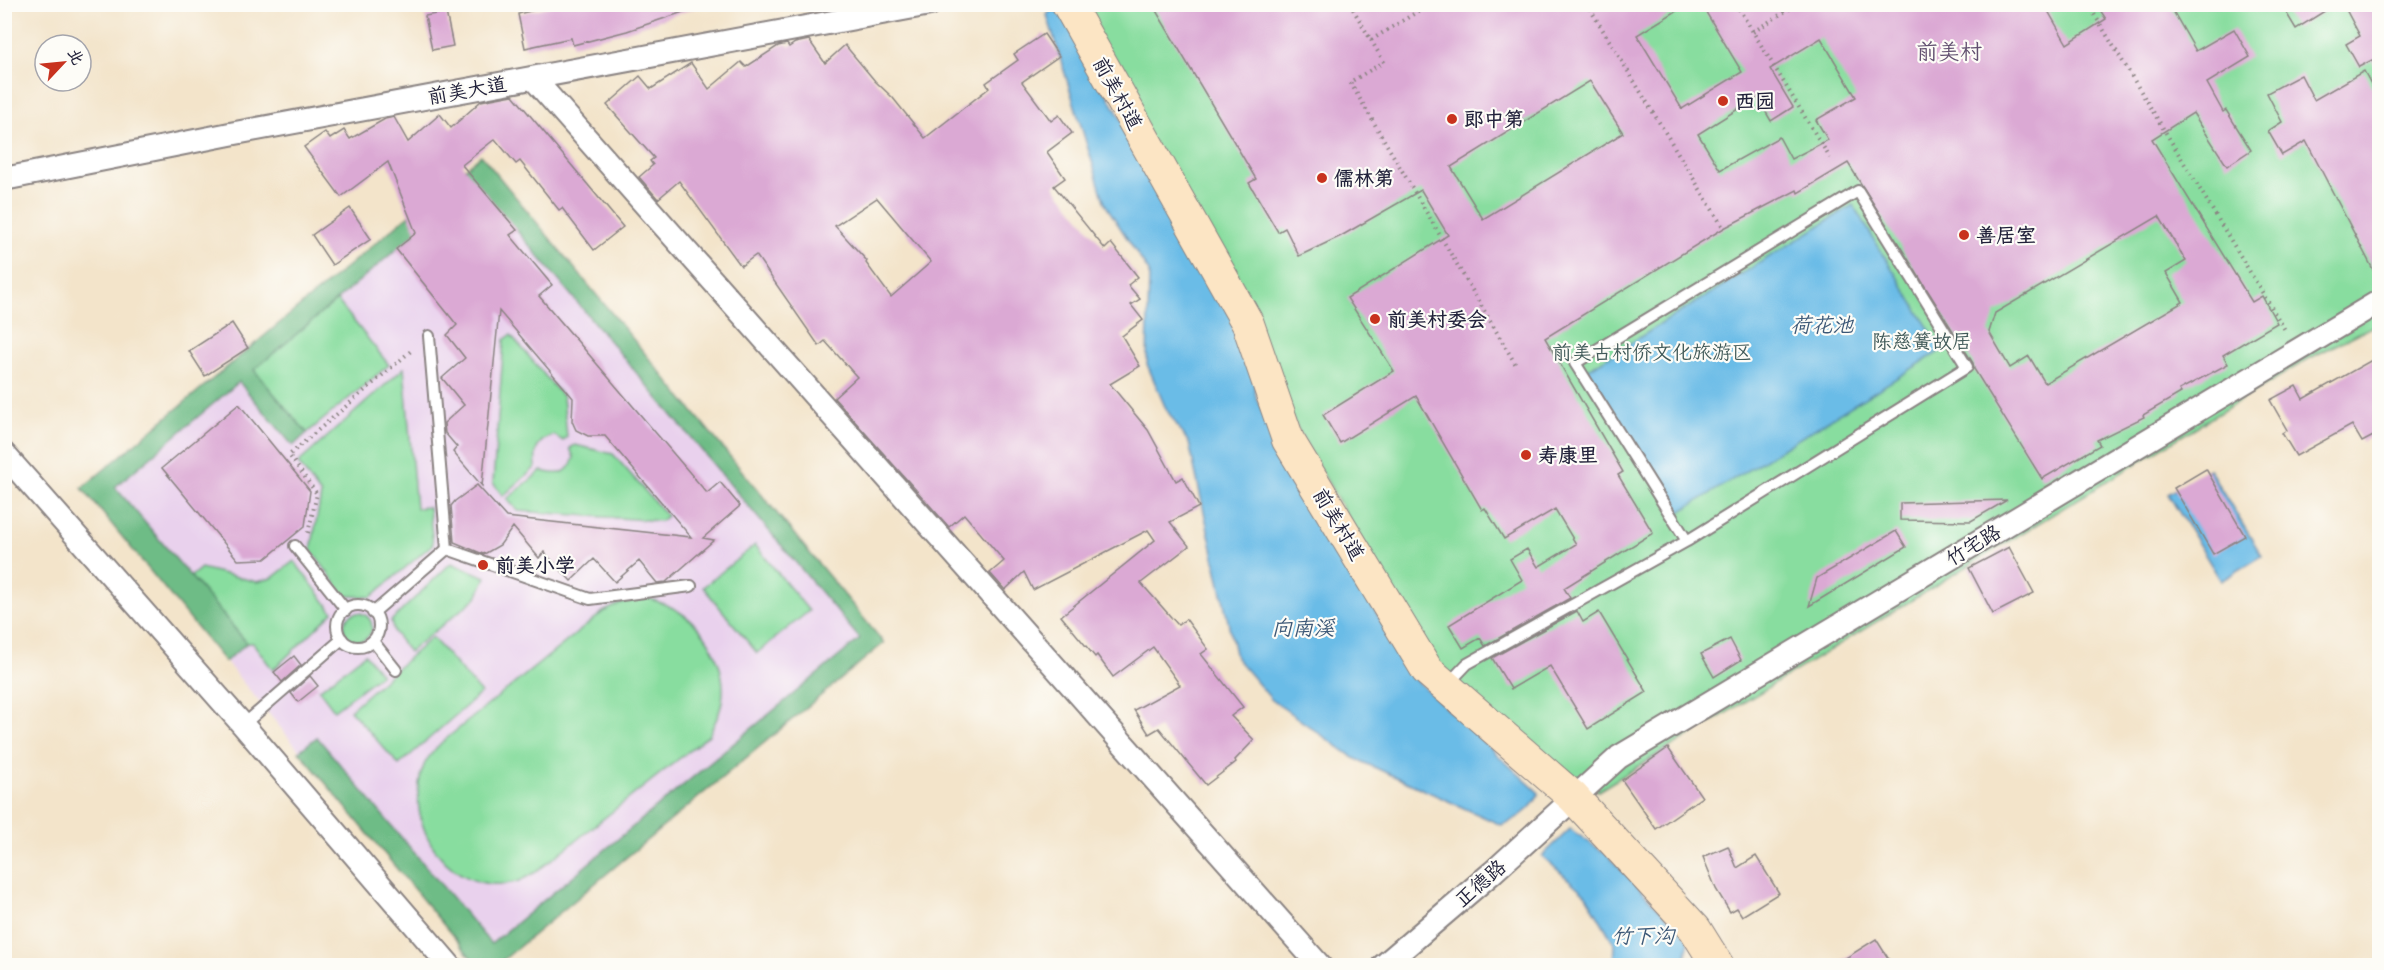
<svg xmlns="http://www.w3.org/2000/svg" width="2384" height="970" font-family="Dekko,'LXGW WenKai TC',sans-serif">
<rect width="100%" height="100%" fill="#fdfcf7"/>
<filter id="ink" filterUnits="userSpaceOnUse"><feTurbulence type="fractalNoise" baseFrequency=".0167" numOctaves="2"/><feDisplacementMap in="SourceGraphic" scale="12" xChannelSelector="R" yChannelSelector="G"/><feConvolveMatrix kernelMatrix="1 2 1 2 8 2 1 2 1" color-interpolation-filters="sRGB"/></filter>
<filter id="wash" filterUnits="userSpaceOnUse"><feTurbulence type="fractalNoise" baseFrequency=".008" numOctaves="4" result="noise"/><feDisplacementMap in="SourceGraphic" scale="24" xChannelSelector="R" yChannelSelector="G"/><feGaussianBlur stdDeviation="1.35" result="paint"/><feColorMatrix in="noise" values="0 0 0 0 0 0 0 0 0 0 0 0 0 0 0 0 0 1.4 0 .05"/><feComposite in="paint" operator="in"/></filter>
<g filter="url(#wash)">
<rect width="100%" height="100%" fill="#f3e4ca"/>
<polygon fill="#e9d1ed" points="481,155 884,643 497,965 477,965 82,488"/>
<g fill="#88dd9f" stroke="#55806d" stroke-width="1.5">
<polygon points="1079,5 2379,5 2379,323 2308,359 1598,791 1529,747 1427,655 1302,437"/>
<polygon points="337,300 389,365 307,433 253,370"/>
<path d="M511,335L563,397L567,437L563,441L554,435C537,440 534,450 536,467L503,496L493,483L504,340Z"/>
<polygon points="404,368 416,508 429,507 433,544 371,597 345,596 311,550 321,495 298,463"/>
<path d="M575,445L613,454L667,516L661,521L518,511L507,499L541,471C558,475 567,476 574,458L570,448Z"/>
<polygon points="755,545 809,611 757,653 703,587"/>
<polygon points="294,561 333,612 273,670 253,643 247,643 190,577 201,568 257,582 272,578"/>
<polygon points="451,563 486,577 477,597 409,652 394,632 391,621"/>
<path d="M648,598C658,602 669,605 678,611C711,631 732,676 719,713C716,721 712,728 709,735L536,872C530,875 523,880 516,882C451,898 402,826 423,768C426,758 435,749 442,742L603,612L621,603Z"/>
<circle cx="358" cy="627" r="14"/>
<polygon points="432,637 481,693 399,765 350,710"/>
<polygon points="365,654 381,674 334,710 319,690"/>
</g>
<polygon fill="#6ebc86" stroke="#486f60" stroke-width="1.5" points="481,155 884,643 497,965 477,965 299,751 317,737 491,944 860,639 476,182 254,370 307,433 293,446 239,382 115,487 247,643 225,662 82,488"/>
<g fill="#6bbce7" stroke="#466f91" stroke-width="1.5">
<path d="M1052,9L1061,13L1247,340L1256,397L1283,456L1416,680L1539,793C1534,808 1517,820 1501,825L1354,758L1272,700L1236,658L1189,443L1166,409L1147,364L1149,272L1105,204L1047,15Z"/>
<polygon points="1853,205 1942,350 1677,514 1587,370"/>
<polygon points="2209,469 2262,556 2221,581 2168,494"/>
<polygon points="1570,829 1606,854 1689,940 1684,965 1614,965 1615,945 1586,895 1542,856"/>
</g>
<g id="blocks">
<g fill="#dba9d4" fill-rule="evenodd">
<polygon points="559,4 694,4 695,8 627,31 573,45 571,38 525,48 518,14"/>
<path d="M1152,4H1688L1637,35L1682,109L1742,72L1701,4H2044L2067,44L2106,19L2096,4H2169L2196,51L2234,29L2250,57L2207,83L2223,112L2226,110L2251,150L2227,166L2193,113L2152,139L2252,302L2262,296L2277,323L2223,355L2228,364L2179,390L2181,393L2143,415L2144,417L2097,440L2100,445L2042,479L1974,369L1973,363L1848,163L1798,193L1797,190L1724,228L1545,338L1623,472L1618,475L1653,533L1564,588L1570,598L1485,646L1480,638L1463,648L1449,625L1522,580L1510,559L1527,549L1538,567L1576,544L1555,509L1504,539L1485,508L1482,510L1416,396L1340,443L1323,415L1394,371L1347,298L1448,235L1421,190L1341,236L1299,256L1285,228L1278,232L1249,183L1256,179ZM1821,38L1856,97L1816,120L1828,140L1791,159L1779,137L1720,170L1698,134L1757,97L1771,121L1793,107L1770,69ZM1590,81L1623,133L1483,219L1451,167ZM2159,216L2186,261L2166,273L2183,302L2045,383L2029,356L2010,368L1989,332L1995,313Z"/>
<polygon points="2281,4 2336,4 2296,29"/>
<polygon points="2343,4 2379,4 2379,74 2372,60 2359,67 2346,44 2360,36"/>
<polygon points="446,12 453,46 432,50 425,16"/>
<path d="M1044,34L1059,56L1022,82L1051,121L1059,115L1072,133L1047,152L1065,178L1054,186L1105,249L1111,243L1138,277L1128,285L1140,299L1131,305L1143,320L1122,336L1140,366L1110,384L1148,430L1176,481L1183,477L1199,507L1170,522L1189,546L1141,583L1178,625L1186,619L1208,649L1201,654L1243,707L1231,716L1254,740L1235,760L1236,762L1206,785L1159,728L1149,734L1134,710L1180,685L1153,647L1113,677L1097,655L1095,657L1061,616L1155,540L1148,530L1033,590L1024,572L1005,590L990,573L1004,561L964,514L949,527L834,398L857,377L825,341L819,346L756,255L741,266L679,181L658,199L639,177L653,165L650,161L654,158L607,105L640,76L651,89L691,63L709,89L741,62L746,67L778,46L787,44L789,47L795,43L809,40L825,63L845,45L875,81L893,98L925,138L989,88L986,83L1018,60L1014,54ZM877,198L931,262L891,297L866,263L867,261L835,226Z"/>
<polygon points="2364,71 2379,99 2379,281 2306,141 2282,155 2268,131 2282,122 2267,93 2301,75 2314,100"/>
<polygon points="513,95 623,227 594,250 562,208 559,210 520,161 516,164 495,139 462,165 517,230 510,235 552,285 539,296 707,493 720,482 740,506 703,538 714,540 666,582 657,583 639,561 615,582 594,559 571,581 544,552 539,558 513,527 500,545 486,553 483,554 454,542 451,506 455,501 477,485 506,517 691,537 605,436 588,436 576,430 572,421 573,398 499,311 482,486 453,452 457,447 445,433 444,423 464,405 442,378 465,358 447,335 457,325 396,249 416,233 388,162 341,197 304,147 325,132 330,139 344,130 350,139 385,119 394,117 408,142 440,114 451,128 481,101"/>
<polygon points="350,208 371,239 332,265 312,235"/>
<polygon points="232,323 248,348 205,376 189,351"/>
<polygon points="2379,356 2379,433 2362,442 2352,425 2296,456 2282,433 2287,430 2270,400 2296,386 2303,399"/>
<polygon points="239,404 310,491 305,526 265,559 238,560 162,468"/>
<polygon points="2206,469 2245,536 2213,554 2174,488"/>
<polygon points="2007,500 1971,521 1900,520 1900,503"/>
<polygon points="1896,531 1906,547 1809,606 1817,578"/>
<polygon points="2009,547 2034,593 1993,614 1969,568"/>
<polygon points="1577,611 1583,622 1599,612 1647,692 1588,729 1550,666 1511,689 1492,658"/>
<polygon points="1730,639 1741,660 1714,677 1701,654"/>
<polygon points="294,656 301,665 282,682 274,672"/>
<polygon points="310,676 318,686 298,702 291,693"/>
<polygon points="1668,748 1702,797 1656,829 1622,780"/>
<polygon points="1728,846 1737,868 1756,856 1779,893 1742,916 1737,908 1730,912 1716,889 1703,857"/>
<polygon points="1876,939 1893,966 1833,966"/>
</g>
</g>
</g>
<g filter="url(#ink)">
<use href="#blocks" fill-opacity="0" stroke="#8a8382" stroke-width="1.5"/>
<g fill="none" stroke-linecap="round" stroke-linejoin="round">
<g stroke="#8a8382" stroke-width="14">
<g id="lane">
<polyline points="429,336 447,549"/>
<polyline points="295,546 346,610"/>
<polyline points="447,549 590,599 691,586"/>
<circle cx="358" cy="626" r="21"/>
<polyline points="373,613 447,549"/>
<polyline points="373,641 396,670"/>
<polyline points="1447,685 1467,664 1687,541 1967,367 1858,191 1575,363 1687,541"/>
<polyline points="243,725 342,639"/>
</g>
</g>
<g stroke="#8a8382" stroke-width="26">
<g id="street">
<polyline points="533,78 1320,966"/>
<polyline points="4,179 230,134 930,4"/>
<polyline points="4,454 243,725 450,966"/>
<polyline points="1383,966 1493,872 1619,757 2380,301"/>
</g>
</g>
<g stroke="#8a8382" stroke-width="34">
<polyline id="secondary" points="1068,4 1248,324 1288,440 1427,670 1573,797 1695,929 1718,966"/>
</g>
<g stroke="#8a8382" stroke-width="4" stroke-dasharray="1.5 4.5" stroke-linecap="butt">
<polyline points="1350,4 1371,40 1430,4"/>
<polyline points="1587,4 1723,227"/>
<polyline points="1736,4 1830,158"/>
<polyline points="2088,4 2285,330"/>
<polyline points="1753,32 1797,4"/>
<polyline points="1371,40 1384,62 1350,82 1516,365"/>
<polyline points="308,533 317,494 289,455 412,350"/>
</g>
<use href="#lane" stroke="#fff" stroke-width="10"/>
<use href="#street" stroke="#fff" stroke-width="22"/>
<use href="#secondary" stroke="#fce5c4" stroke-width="32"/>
</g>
</g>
<g fill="#c8321e" stroke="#fdfcf7" stroke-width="2">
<circle cx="1723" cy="101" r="6"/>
<circle cx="1452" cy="119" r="6"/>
<circle cx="1322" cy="178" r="6"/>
<circle cx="1964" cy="235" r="6"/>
<circle cx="1375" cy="319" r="6"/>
<circle cx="1526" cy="455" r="6"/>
<circle cx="483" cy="565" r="6"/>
</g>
<g text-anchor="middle" stroke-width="4.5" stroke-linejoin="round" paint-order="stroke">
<g font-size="20" fill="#22223b" stroke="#fdfcf7">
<text transform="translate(467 90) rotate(-10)" y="7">前美大道</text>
<text transform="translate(1118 93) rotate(61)" y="7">前美村道</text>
<text transform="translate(1339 524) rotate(59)" y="7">前美村道</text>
<text transform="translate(1973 545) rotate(-31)" y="7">竹宅路</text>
<text transform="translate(1480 883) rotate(-41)" y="7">正德路</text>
</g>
<g font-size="20" font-weight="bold" fill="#22223b" stroke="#fdfcf7" text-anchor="start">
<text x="1735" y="108">西园</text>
<text x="1464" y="126">郎中第</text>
<text x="1334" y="185">儒林第</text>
<text x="1976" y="242">善居室</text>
<text x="1387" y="326">前美村委会</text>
<text x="1538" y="462">寿康里</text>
<text x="495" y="572">前美小学</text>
</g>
<g font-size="20" fill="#415a59" stroke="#fdfcf7">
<text x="1922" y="348">陈慈簧故居</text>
<text x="1652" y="359">前美古村侨文化旅游区</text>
</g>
<g font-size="21" font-style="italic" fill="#3c5877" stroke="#fdfcf7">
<text x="1822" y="332">荷花池</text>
<text x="1303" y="635">向南溪</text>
<text x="1643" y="943">竹下沟</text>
</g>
<g font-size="22" fill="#635171" stroke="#fdfcf7">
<text x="1949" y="59">前美村</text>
</g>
</g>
<rect width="2384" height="970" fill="none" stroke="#fdfcf7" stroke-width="24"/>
<g transform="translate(63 63) rotate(64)"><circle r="28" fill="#fdfcf7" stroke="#a5a5ac" stroke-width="1.5"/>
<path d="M0-4.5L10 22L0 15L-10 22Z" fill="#c8321e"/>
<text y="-9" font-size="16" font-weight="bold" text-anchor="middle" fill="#22223b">北</text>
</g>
</svg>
